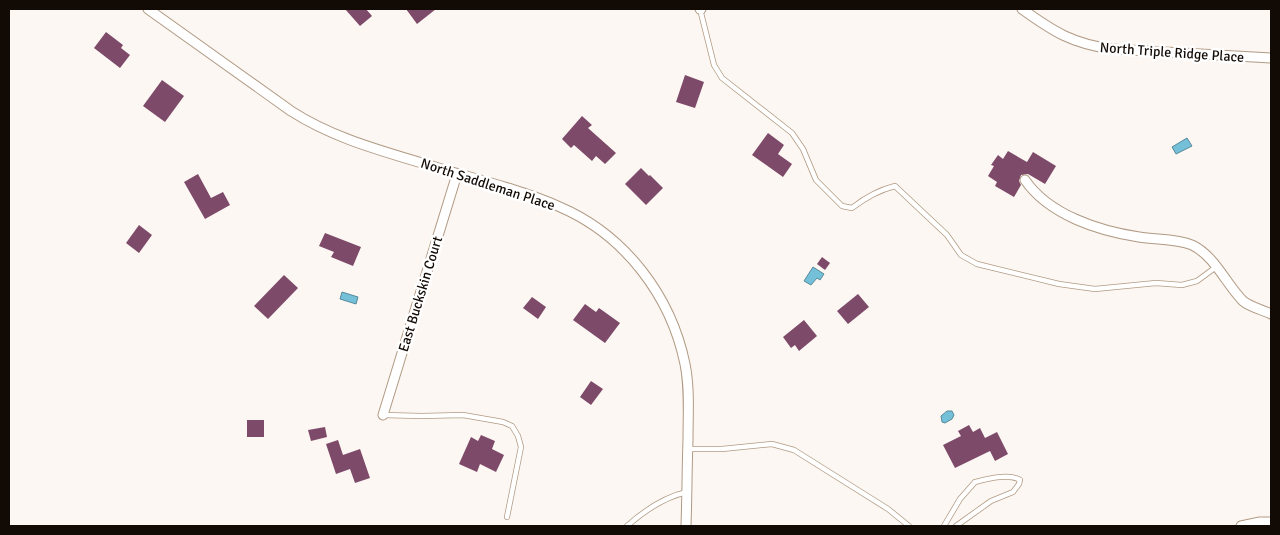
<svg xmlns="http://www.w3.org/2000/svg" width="1280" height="535" font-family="Signika,sans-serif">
<rect width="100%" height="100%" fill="#fcf7f2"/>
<g fill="#75c0d9" stroke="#578999">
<polygon points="1187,138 1192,146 1176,154 1172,147"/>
<polygon points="813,267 824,274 820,280 817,278 811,285 804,281"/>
<polygon points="342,292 358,297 356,304 340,299"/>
<polygon points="947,411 952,411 954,415 952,419 945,423 942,422 941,416"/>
</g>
<g fill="#7e4a6a">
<polygon points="345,9 366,9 372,16 360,26"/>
<polygon points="406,9 436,9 417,24"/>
<polygon points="106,32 123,45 121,48 130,55 120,68 94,48"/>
<polygon points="685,75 704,82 695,108 676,102"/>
<polygon points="162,80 184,96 165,122 143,106"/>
<polygon points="582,116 592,125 588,128 616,153 605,164 596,156 592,161 574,145 571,148 562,139"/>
<polygon points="768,133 784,145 778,154 792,164 783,177 752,155"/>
<polygon points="1008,151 1027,162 1033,152 1056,166 1045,184 1028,174 1021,175 1019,181 1021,185 1014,197 995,186 997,182 988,176 994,166 991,165 998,155 1003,159"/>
<polygon points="641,168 649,176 650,175 663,188 646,205 625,184"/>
<polygon points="198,174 211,198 223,192 230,205 205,219 184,182"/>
<polygon points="139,225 152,235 139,253 126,243"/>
<polygon points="325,233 361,247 353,266 331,257 334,252 319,246"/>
<polygon points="822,257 830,263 825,270 817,264"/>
<polygon points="284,275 298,288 268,319 254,306"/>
<polygon points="858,294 869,307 848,324 837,311"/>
<polygon points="532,297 546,307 538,319 523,308"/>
<polygon points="585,304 596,312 599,308 620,323 605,343 573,320"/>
<polygon points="804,320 817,336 799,351 795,345 791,348 783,337"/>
<polygon points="591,381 603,389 591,405 580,397"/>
<rect x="247" y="420" width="17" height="17"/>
<polygon points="969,425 973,432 980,428 985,438 997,432 1008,454 995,461 990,451 955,468 943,445 961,436 958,431"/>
<polygon points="325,427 327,437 311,441 308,430"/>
<polygon points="481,435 495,441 492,449 504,455 496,472 480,464 477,472 459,464 471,437 478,441"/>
<polygon points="338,440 343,455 360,449 370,478 355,483 350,469 336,474 326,444"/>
</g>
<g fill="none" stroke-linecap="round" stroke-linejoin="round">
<g stroke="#b19a84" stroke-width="6">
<g id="service">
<path d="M700,9L714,65L722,78L792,133L803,149L816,180L842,206L852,208C866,197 879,190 895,186L947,235L961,255L977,264L1059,284L1095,289L1156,283L1182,285L1197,281L1216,267"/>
<polyline points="383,415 422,416 463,415 503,422 512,426 518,436 521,447 507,517"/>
<polyline points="688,449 722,449 772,444 794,450 888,509 909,526"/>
<path d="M627,526C644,511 664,497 687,492"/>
<path d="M944,526L960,499L975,482C987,479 1009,473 1020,480L1019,484L1013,492L991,501L956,526"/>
</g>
</g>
<g stroke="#b19a84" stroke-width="11">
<g id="minor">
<path d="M148,9L291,111C336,140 387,152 438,168C479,180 522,190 560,207C625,235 671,296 685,364C690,389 688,414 688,439C687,468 687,497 686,526"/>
<polyline points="700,9 701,9"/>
<path d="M1022,9C1054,32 1073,44 1112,49L1271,58"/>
<path d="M1025,180C1049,215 1099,231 1139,237C1156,240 1176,238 1192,245C1215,256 1226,284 1243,301C1250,307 1263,310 1271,314"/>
<polyline points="383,415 457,174"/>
<polyline points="1241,526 1260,522 1271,522"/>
</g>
</g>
<use href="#service" stroke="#fff" stroke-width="4.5"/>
<use href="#minor" stroke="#fff" stroke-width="9"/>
</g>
<g text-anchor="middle" stroke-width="5" stroke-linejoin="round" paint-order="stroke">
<g font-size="14" fill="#120a04" stroke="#fff">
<text transform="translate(1172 52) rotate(4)" y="5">North Triple Ridge Place</text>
<text transform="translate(488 184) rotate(18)" y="5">North Saddleman Place</text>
<text transform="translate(420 294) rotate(-73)" y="5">East Buckskin Court</text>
</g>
</g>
<rect width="1280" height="535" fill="none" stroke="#120a04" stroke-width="20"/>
</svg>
